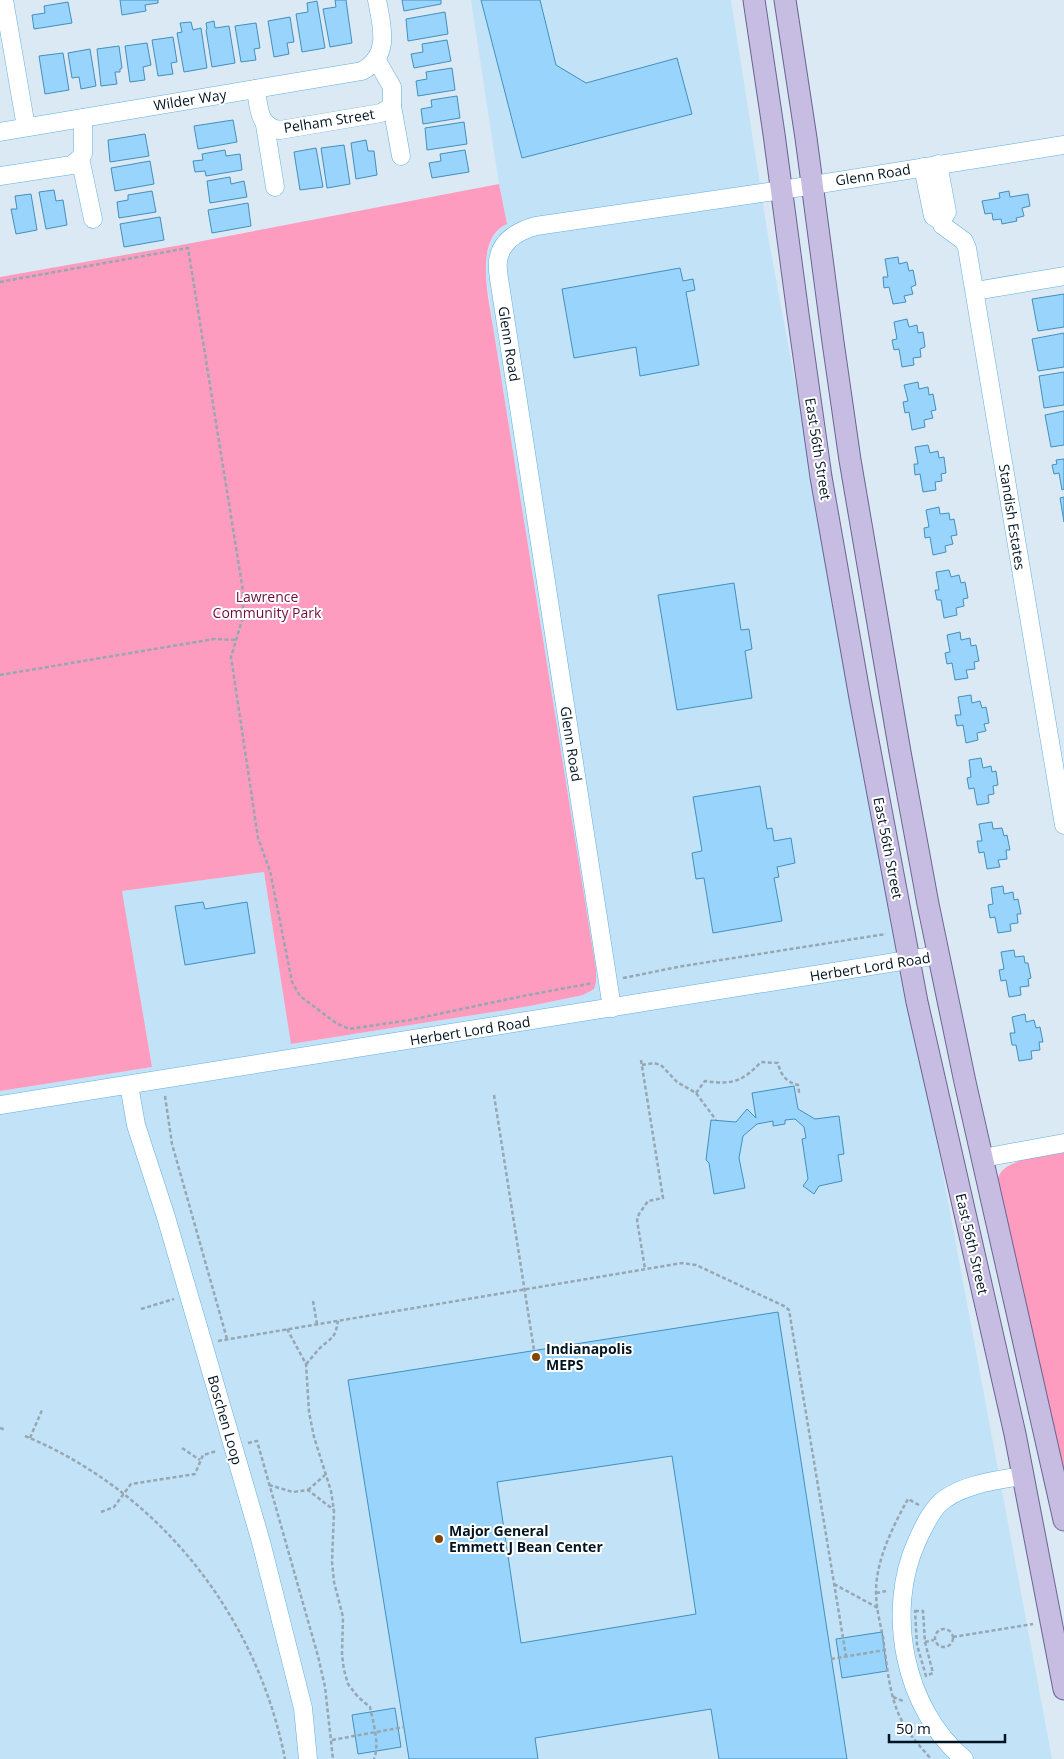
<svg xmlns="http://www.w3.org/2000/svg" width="1064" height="1759" font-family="'Open Sans',sans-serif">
<rect width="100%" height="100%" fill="#dae9f3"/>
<polygon fill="#c2e2f8" points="471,0 731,0 769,242 1052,1759 0,1759 0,1091 152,1067 122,891 264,872 292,1044 530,1006 583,995 596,982 542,631 494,333 485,270 486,256 493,236 502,227 507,224 499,184"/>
<g fill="#fd9cbe">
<path d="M499,184L507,224C472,239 490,304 494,333L596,970V982L594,989L583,995L530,1006L291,1044L264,872L122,891L152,1067L0,1091V277L192,243Z"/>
<path d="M1064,1152V1492L1005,1208C1003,1200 999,1190 998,1182C996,1159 1047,1155 1064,1152Z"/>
</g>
<g fill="#98d4fb" stroke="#4290be" fill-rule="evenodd">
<polygon points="120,0 158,0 158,3 145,5 146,11 122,15"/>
<polygon points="335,0 346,0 352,43 330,47 323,9 336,7"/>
<polygon points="402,0 441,0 441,4 404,11"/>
<polygon points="481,0 540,0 556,65 586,83 677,58 692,114 522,158"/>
<polygon points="317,1 325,48 302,52 296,14 308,12 307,3"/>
<polygon points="68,2 72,23 34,29 32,15 45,13 44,6"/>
<polygon points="445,12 448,34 408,41 406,19"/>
<polygon points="290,17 294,42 287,43 289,54 274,57 268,21"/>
<polygon points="214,21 215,28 229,26 235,63 212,67 206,30 207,29 206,23"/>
<polygon points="191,22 193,30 201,28 207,68 184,72 177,33 182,32 180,23"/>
<polygon points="256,23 260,48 254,49 256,60 241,62 235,26"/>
<polygon points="173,37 177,62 171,63 173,74 158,76 152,40"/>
<polygon points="447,40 451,61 414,68 411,54 423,52 422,44"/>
<polygon points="147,43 151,65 143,67 145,80 130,82 125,46"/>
<polygon points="119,46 122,68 120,69 120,72 115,72 117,84 101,86 97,49"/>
<polygon points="90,49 96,86 81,89 79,77 72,78 68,53"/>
<polygon points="63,53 69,90 45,94 39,56"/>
<polygon points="452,68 455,90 418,96 416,81 427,79 426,72"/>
<polygon points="457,96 460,118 423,124 421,109 432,107 431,100"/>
<polygon points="233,120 237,142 198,149 194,126"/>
<polygon points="464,122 467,144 427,150 425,128"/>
<polygon points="145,134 149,156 110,162 108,140"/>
<polygon points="366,140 368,151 374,151 377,175 356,179 351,143"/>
<polygon points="344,145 350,184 327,188 321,148"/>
<polygon points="316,148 323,187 300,190 294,152"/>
<polygon points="225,150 226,156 240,154 242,170 206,176 205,171 195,172 193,161 203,160 202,154"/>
<polygon points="465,150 469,172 432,178 429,163 441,161 440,154"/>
<polygon points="150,161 154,184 115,191 111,168"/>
<polygon points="230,177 231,184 244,181 247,197 210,203 207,181"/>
<polygon points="54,190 56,201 63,200 67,225 46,229 39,192"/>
<polygon points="152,191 156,212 119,218 117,202 128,200 128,195"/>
<polygon points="1009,191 1010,197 1028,194 1030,206 1022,208 1024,216 1016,218 1017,221 1002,224 1001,219 993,220 992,213 985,214 982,201 1000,198 999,193"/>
<polygon points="31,194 37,230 16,234 11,209 17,209 15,196"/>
<polygon points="248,203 251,226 212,233 208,210"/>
<polygon points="160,217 164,240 124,247 120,224"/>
<polygon points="898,257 899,264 907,262 909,271 913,270 916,285 911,287 913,294 904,296 906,302 893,304 889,287 884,288 883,277 888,277 885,259"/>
<polygon points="680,268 683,281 693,279 695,290 686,292 699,365 640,376 636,347 574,358 562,289"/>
<polygon points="1064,294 1064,327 1038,331 1032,299"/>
<polygon points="907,319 909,327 917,325 918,333 923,332 925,347 920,349 921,357 913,358 914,365 902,367 899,349 894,350 892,340 897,339 894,322"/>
<polygon points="1064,333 1064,367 1038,371 1032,339"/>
<polygon points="1064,372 1064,405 1044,408 1039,376"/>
<polygon points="918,382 919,389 928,387 929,395 933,394 936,410 931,411 933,418 924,420 925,427 912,430 909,412 905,413 903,402 908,401 904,385"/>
<polygon points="1064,411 1064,445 1051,447 1045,415"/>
<polygon points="928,445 930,453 938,451 939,458 944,457 946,473 941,474 942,481 935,482 936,490 923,492 920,474 915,475 914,464 918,464 915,447"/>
<polygon points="1064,459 1064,489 1062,490 1059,473 1054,474 1052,465 1057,464 1056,460"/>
<polygon points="1064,497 1064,522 1060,498"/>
<polygon points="939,507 940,514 949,513 950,520 954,519 957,535 951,536 953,544 945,546 946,552 933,555 930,537 925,538 924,528 929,527 926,510"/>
<polygon points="949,570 951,577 959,575 961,583 965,582 968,598 963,599 964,606 956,608 957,615 944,618 941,600 937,600 935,590 939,590 936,572"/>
<polygon points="734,583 741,630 749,629 752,649 745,651 752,698 677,710 658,595"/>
<polygon points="960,632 961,640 970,638 971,646 976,645 979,661 974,662 975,669 966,670 968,678 955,680 952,663 947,664 945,653 950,652 947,635"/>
<polygon points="971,695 972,703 980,701 982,708 986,707 989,723 984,724 986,731 977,733 978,740 966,743 963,725 957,726 955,715 961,715 958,697"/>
<polygon points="981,758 983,768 991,766 992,772 996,771 998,785 993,786 994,794 988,795 989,803 977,805 974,788 969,789 967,778 971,777 969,760"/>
<polygon points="760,786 767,829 772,828 774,841 791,838 795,863 777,867 779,877 774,878 782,921 713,933 704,878 696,879 692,853 702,851 693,797"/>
<polygon points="992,822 993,829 1002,828 1004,836 1007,835 1010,850 1006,850 1007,859 998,860 1000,867 987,869 984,852 979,853 977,841 982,841 979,824"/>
<polygon points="1003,886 1004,894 1013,892 1014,900 1018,899 1021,914 1017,914 1018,923 1010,924 1011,931 998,933 995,917 990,918 988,905 993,904 991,888"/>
<polygon points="203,902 205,909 247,902 255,953 185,965 175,906"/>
<polygon points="1014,950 1015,957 1024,956 1025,963 1028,963 1031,978 1028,979 1029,986 1020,987 1021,995 1009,997 1006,980 1001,981 999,970 1004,969 1001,952"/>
<polygon points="1025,1014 1026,1022 1034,1020 1036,1028 1040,1027 1043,1042 1039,1042 1040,1050 1031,1051 1032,1059 1019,1061 1016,1045 1012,1045 1010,1033 1015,1033 1012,1017"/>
<polygon points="794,1086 798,1109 815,1119 839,1116 844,1154 838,1155 842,1181 819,1186 814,1194 803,1186 808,1179 802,1139 806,1138 804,1127 795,1119 785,1120 785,1124 773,1126 773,1121 757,1124 743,1136 739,1158 745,1188 714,1194 709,1163 706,1160 711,1120 736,1122 747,1109 756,1118 752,1093"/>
<path d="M778,1312L847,1759H719L711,1709L535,1738L538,1759H409L348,1380ZM672,1456L696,1614L521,1643L497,1482Z"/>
<polygon points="882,1632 887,1671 842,1678 836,1639"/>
<polygon points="395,1708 401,1747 358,1754 352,1715"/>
</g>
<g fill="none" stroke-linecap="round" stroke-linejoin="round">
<g stroke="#62afdf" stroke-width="19">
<g id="minor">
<polyline points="4,0 26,127"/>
<path d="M256,89C259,108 258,127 280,130L381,113L392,106V87L376,59"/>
<polyline points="392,106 401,156"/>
<polyline points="265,125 275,187"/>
<path d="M0,132L362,71C391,56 382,26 377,0"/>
<polyline points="80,158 93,219"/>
<polyline points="938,164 947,212 941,221"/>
<polyline points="923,167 933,216 941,221 942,225 964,241 967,248 1064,825"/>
<polyline points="0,176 72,165 80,158 83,154 83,118"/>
<polyline points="975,291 1064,276"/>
<path d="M612,1008L500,285C499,278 497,269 498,262C500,241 518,231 536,226L782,190L1064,145"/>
<polyline points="129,1085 136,1125 166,1217 261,1542 303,1708 308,1759"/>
<polyline points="0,1105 939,955"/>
<polyline points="983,1158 1064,1143"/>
<path d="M964,1759C904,1709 885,1611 917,1541C923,1528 929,1515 938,1505C957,1485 997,1480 1023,1476"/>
</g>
</g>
<g stroke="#696591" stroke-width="23">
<g id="major">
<polyline points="754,0 774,134 798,314 821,477 860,698 917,1002 1015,1434 1064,1689"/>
<polyline points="785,0 806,138 833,342 850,460 900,752 928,904 965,1082 1064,1520"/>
</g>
</g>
<g stroke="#97a7b2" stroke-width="2.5" stroke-dasharray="4 2.5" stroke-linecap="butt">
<polyline points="0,282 188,248 243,591 243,617 231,657 258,838 270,871 292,982 300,996 336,1023 349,1029 410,1020 523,996 593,983"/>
<polyline points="0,675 214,639 236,640"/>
<polyline points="623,978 683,966 886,934"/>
<polyline points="641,1060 663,1198 648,1201 639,1214 637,1220 645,1269"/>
<polyline points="642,1065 654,1063 661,1065 677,1082 696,1093 716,1120"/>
<path d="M696,1093L705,1081C732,1085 742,1082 761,1062L778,1063C780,1074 787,1083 798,1085L799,1092L795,1093"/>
<polyline points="494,1095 534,1350"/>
<polyline points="165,1096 172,1144 227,1339"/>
<polyline points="313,1301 317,1324"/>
<polyline points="141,1309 174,1299"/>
<path d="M287,1329L306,1364L309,1412L314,1437L331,1491L334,1511L332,1562L334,1582L343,1617L342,1655L344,1670L348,1684L358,1697L370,1707C373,1722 380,1744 374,1759"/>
<polyline points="218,1341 682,1263 696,1265 784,1306 789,1310 790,1316 846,1656"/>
<path d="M306,1364C311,1359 315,1353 320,1348C332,1337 335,1339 338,1321"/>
<polyline points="0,1428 6,1430"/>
<path d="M25,1436C160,1492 257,1616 285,1759"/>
<polyline points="30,1438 42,1410"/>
<polyline points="248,1443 257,1441 318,1656 325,1687 333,1759"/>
<polyline points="182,1448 200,1460"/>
<polyline points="269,1485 293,1492 308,1490 334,1510"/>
<polyline points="308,1490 325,1475"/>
<path d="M919,1505L908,1499C893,1526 876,1560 876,1592C876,1607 880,1623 883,1637C887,1665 889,1698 903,1723C910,1736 921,1747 931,1759"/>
<polyline points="101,1512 114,1507 131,1484 195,1474 203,1455 217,1451"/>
<polyline points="834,1584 878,1608"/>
<polyline points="876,1593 886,1591"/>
<polygon points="915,1611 923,1611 925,1642 933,1673 926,1676 917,1645"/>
<circle cx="944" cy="1638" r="9"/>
<polyline points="953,1637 1033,1624"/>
<polyline points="925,1642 934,1640"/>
<polyline points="831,1659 885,1650"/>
<polyline points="893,1697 903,1701"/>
<polyline points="332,1740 404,1727"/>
</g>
<use href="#minor" stroke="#fff" stroke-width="18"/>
<use href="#major" stroke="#c7bce1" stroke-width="21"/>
</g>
<g fill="#824503" stroke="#fff" stroke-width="2">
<circle cx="536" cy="1357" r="5"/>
<circle cx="439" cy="1539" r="5"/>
</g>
<g text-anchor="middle" stroke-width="4" stroke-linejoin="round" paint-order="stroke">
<g font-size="14" fill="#001421" stroke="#fff">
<text transform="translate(190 100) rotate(-9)" y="5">Wilder Way</text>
<text transform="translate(329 121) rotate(-9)" y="5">Pelham Street</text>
<text transform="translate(873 175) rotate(-9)" y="5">Glenn Road</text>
<text transform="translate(509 344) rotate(81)" y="5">Glenn Road</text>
<text transform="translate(818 449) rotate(81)" y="5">East 56th Street</text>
<text transform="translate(1012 517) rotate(81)" y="5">Standish Estates</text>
<text transform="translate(571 744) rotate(81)" y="5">Glenn Road</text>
<text transform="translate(888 848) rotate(79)" y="5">East 56th Street</text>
<text transform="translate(870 967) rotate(-9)" y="5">Herbert Lord Road</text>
<text transform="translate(470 1031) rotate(-9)" y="5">Herbert Lord Road</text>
<text transform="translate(972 1244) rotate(77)" y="5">East 56th Street</text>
<text transform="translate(225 1420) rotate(74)" y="5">Boschen Loop</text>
</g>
<g font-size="14" fill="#6e0e3c" stroke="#fff">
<text x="267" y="602">Lawrence<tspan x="267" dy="16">Community Park</tspan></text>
</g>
<g font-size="14" font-weight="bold" fill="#001421" stroke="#fff" text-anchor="start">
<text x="546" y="1354">Indianapolis<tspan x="546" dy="16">MEPS</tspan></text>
<text x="449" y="1536">Major General<tspan x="449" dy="16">Emmett J Bean Center</tspan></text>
</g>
</g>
<path d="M889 1734v8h116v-8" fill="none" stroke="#001421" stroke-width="2.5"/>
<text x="896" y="1734" font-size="15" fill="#001421" stroke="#ffffff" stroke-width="4" paint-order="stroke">50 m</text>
</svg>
